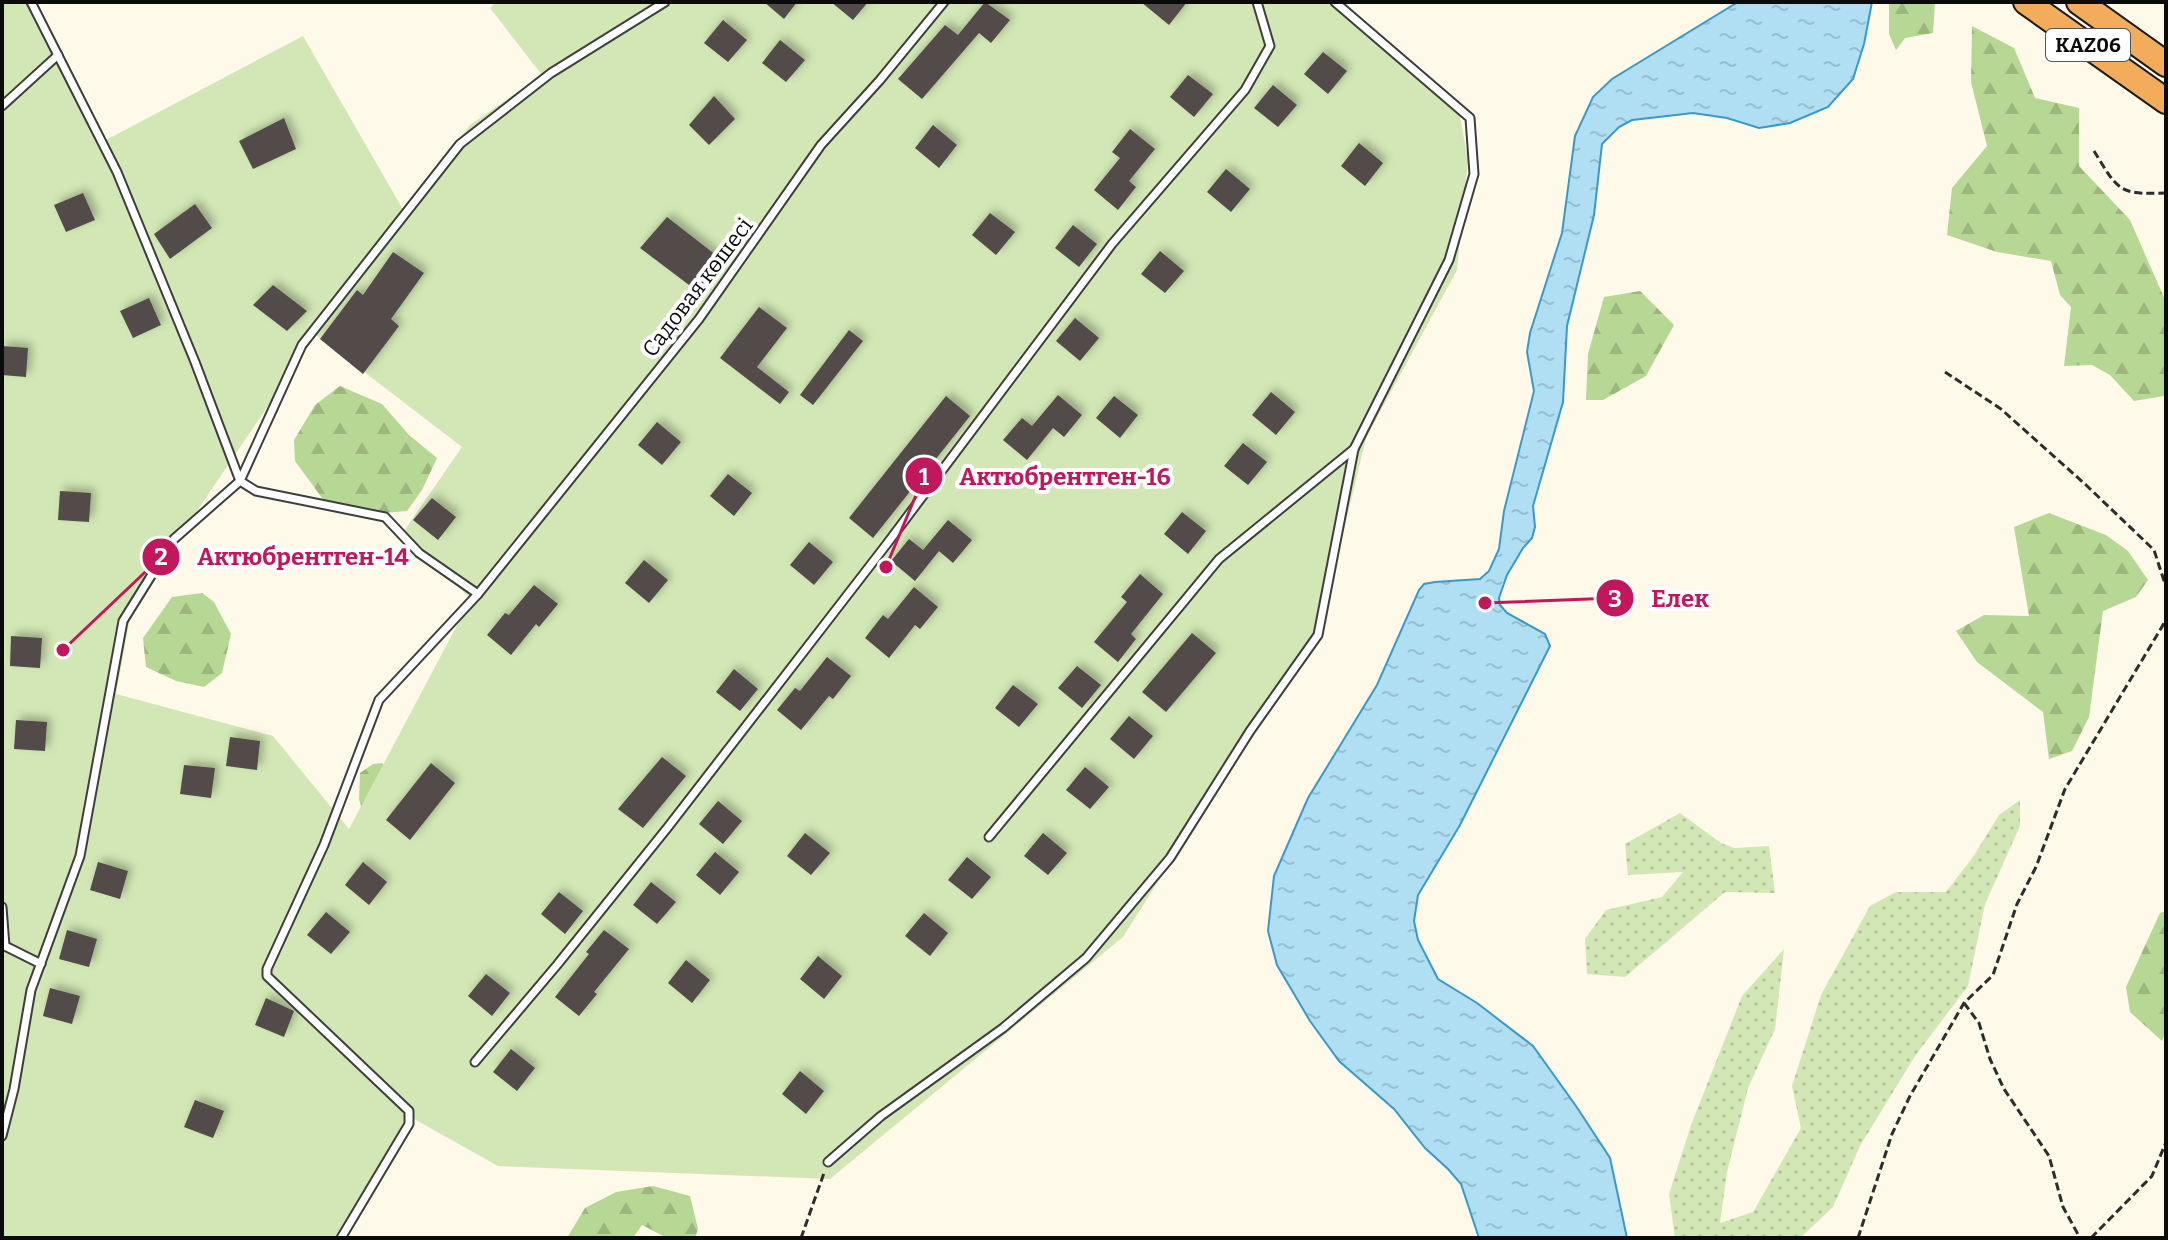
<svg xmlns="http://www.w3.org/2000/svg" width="2168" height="1240" font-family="Bitter,serif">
<defs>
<pattern id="grass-dots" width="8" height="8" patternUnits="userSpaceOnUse" patternTransform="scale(2)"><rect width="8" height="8" fill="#d2e7b5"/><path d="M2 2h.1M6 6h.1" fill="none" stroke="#b3c59a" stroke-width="1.8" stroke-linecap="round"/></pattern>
<pattern id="forest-firs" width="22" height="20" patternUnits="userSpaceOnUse" patternTransform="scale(2)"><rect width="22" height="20" fill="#b7d794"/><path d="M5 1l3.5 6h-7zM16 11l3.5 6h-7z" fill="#9cb77e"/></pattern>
<pattern id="water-ripples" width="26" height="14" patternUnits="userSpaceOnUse" patternTransform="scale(2)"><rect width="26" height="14" fill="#b0dff4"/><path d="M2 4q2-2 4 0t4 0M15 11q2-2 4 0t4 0" fill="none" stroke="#96bed0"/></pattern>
<filter id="shadow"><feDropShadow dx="4.5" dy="-4.5" stdDeviation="4" flood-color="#0004"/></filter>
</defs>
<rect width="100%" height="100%" fill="#fef9e9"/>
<g fill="url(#grass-dots)">
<polygon points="2020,800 2020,826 1985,904 1968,986 1915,1056 1860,1146 1833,1207 1800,1238 1675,1238 1669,1194 1691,1125 1742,996 1784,949 1775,1029 1748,1088 1727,1172 1720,1223 1753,1212 1801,1128 1792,1086 1821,995 1870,906 1896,892 1946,892 1973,857 1999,815"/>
<polygon points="1680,813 1721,843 1734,848 1769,846 1775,893 1725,892 1625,977 1587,974 1585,939 1606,910 1662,897 1683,872 1628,875 1625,844"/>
</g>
<g fill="url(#forest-firs)">
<polygon points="1889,2 1935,2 1933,33 1905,38 1896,50 1889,34"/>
<polygon points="1972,26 2014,48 2035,98 2079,108 2079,166 2130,220 2166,302 2164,396 2134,401 2110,375 2092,365 2064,366 2071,307 2060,295 2051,261 1997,252 1947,235 1952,188 1987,146 1971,82"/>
<polygon points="1640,291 1674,325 1646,376 1603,400 1586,400 1588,354 1604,297"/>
<polygon points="340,386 382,404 409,435 437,458 422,490 407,511 372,514 325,502 295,461 294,440 315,405"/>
<polygon points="2049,513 2106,535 2128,551 2148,580 2136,597 2103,611 2089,717 2072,751 2049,759 2043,712 1977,662 1956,631 1984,615 2029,616 2014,527"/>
<polygon points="202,593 214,602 231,634 222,673 204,687 176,681 146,667 143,638 172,597"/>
<polygon points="382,763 391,772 363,813 359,799 360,773 373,764"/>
<polygon points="2166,911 2166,1031 2162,1041 2130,1012 2126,987 2160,913"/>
<polygon points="653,1186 690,1196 698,1229 695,1238 667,1238 642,1225 633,1238 567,1238 585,1208 616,1192"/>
</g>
<path fill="#d2e7b5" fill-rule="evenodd" d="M2,2H32L106,140L303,36L405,213L470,125L542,75L490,8L496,2H1337L1458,106L1468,160L1457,270L1366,438L1322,622L1123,937L830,1179L498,1166L407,1115L343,1238H2ZM316,335L462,447L402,534L471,599L349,829L273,736L116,694L132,607Z"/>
<polygon fill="url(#water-ripples)" stroke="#3999c9" stroke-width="2" points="1738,2 1872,2 1864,44 1853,79 1828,107 1790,123 1759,128 1727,118 1693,113 1632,120 1619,127 1602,144 1594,215 1567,326 1563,402 1533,506 1535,527 1532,538 1523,548 1507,575 1499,598 1500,605 1507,613 1545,634 1550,646 1460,825 1418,895 1414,921 1418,940 1438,979 1477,1003 1533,1046 1576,1106 1610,1158 1627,1238 1479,1238 1461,1184 1448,1169 1425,1148 1394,1109 1339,1061 1310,1021 1277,965 1268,931 1274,876 1308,798 1377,685 1419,590 1424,584 1435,582 1480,579 1489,571 1499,549 1504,511 1534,391 1527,352 1530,333 1562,233 1575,136 1593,97 1612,79"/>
<g fill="#534b48" filter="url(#shadow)">
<polygon points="764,2 797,2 784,19"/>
<polygon points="831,2 868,2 853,20"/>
<polygon points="985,2 1010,20 991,43 979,33 922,99 898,79 945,25 958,35"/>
<polygon points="1141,2 1187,2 1169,25"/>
<polygon points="723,20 747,40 728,62 704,43"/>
<polygon points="780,40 805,60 786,82 762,63"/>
<polygon points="1323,52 1347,71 1328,94 1304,74"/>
<polygon points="1188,75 1213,94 1194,117 1170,97"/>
<polygon points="1273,85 1297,105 1278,127 1254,108"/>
<polygon points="714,96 735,119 709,145 689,125"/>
<polygon points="284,118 296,149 253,169 239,141"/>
<polygon points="933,125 957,145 939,168 915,148"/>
<polygon points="1130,129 1155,149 1129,181 1136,187 1118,210 1094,190 1120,158 1112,152"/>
<polygon points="1359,143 1383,163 1365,186 1341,166"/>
<polygon points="1226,169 1250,189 1231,212 1207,192"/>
<polygon points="83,193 95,220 66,232 54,205"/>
<polygon points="195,204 212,228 170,259 154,234"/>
<polygon points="990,213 1015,232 996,255 972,235"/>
<polygon points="667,217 721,259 697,291 640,248"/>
<polygon points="1073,225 1097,244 1079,267 1055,248"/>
<polygon points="1160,251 1184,271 1165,293 1141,274"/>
<polygon points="393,252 424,273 391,319 399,326 363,374 320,339 357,290 363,295"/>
<polygon points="273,285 307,311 287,331 253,305"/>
<polygon points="149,298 161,325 133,338 120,311"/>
<polygon points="759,307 787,328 757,367 789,392 780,404 720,358"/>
<polygon points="1075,318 1099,338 1080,361 1056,341"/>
<polygon points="849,330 863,341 813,405 800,395"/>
<polygon points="2,346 28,348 26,377 2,375"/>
<polygon points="1271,392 1295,412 1276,435 1252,415"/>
<polygon points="1058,395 1082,415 1064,437 1053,428 1027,460 1003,440 1022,418 1032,426"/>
<polygon points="946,396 970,416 873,538 849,518"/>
<polygon points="1114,396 1138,415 1120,438 1096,418"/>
<polygon points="657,422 681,442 662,465 638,445"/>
<polygon points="1243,443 1267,462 1248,485 1224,466"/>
<polygon points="728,474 752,493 734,516 710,496"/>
<polygon points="60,491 91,493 89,522 58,520"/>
<polygon points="432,498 456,517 438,540 413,520"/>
<polygon points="1182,512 1206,531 1188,554 1164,534"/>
<polygon points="948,520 972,540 953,563 939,551 915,581 891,561 909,539 923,550"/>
<polygon points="809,542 833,562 814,585 790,565"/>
<polygon points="644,560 668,580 649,603 625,583"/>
<polygon points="1140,574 1163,594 1131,634 1136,639 1118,662 1094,642 1127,602 1121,597"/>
<polygon points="534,585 558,604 539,627 536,624 511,655 487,635 505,613 509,615"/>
<polygon points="914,587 938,607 920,629 915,625 889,658 865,638 883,615 888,619"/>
<polygon points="1192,633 1216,653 1166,712 1142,692"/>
<polygon points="11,636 42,638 40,668 10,666"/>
<polygon points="827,657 851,676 833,699 829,696 801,730 777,710 795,688 800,691"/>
<polygon points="1077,666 1101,685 1082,708 1058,688"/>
<polygon points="734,669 758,689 740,711 716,692"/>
<polygon points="1013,685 1038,704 1019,727 995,708"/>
<polygon points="1129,716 1153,736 1134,759 1110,739"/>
<polygon points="16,720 47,722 45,751 14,749"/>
<polygon points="230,737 260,741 257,770 226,766"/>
<polygon points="662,757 686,776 643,828 618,809"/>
<polygon points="431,763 455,783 410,840 386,820"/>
<polygon points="184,765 215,768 211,798 180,794"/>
<polygon points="1085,767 1109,787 1090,809 1066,790"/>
<polygon points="718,801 742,821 723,844 699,824"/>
<polygon points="805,833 830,853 811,875 787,856"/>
<polygon points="1043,833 1067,853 1048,875 1024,856"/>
<polygon points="715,852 739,872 720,895 696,875"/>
<polygon points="967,857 991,877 972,899 948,880"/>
<polygon points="98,862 128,871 120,899 90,890"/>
<polygon points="363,862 387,882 369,905 345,885"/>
<polygon points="651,882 676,902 657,924 633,905"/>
<polygon points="559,892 583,911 565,934 541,914"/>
<polygon points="326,912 350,932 331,954 307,935"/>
<polygon points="924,913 948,933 930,956 905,936"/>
<polygon points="67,930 97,939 89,967 59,959"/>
<polygon points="604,930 629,949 594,992 597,994 579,1016 555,997 589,954 586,952"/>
<polygon points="818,956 842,976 824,999 800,979"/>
<polygon points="686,960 710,980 692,1003 668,983"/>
<polygon points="486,974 510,993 492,1016 468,996"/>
<polygon points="50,988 80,996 72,1024 43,1016"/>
<polygon points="266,998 294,1011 284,1037 255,1025"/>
<polygon points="511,1049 535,1068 517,1091 493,1072"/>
<polygon points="800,1071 824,1091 806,1114 782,1094"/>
<polygon points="195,1100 224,1111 213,1138 184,1127"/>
</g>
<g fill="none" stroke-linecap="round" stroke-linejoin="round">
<g stroke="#3e3e3e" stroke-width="11">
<g id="service">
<polyline points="31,2 117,172 195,362 240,481 256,491 385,517 419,553 478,594 379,700 324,845 267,969 267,976 409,1111 409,1124 341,1238"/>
<polyline points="2,106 58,55"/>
<polyline points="478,594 699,319 821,145 880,80 944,2"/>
<polyline points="989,837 1219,559 1354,449 1449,260 1474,174 1470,118 1335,2"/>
<polyline points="2,907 5,946 41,964"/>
<polyline points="475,1062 557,965 668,827 886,545 1112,244 1245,90 1270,46 1257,2"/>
<polyline points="2,1136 14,1089 31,990 80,856 123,621 174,539 240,481 302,345 460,144 551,73 665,2"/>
<polyline points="828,1162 881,1116 1003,1028 1086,958 1170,858 1250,731 1318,635 1354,449"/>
</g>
</g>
<g stroke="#1c1c1c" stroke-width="28">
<g id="trunk">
<polyline points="2026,2 2166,101"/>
<polyline points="2079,2 2166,64"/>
</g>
</g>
<g stroke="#2d2d2d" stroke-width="3" stroke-dasharray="8 4" stroke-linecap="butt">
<path d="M2094,151C2118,190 2118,195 2166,193"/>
<polyline points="1945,372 2001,409 2086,485 2154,550 2166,587"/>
<polyline points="1964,1003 1979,1023 1990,1059 2004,1089 2049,1156 2063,1207 2080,1238"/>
<polyline points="801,1238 824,1173"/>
<polyline points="1858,1238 1892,1134 1910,1096 1964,1003 1993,975 2017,904 2036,867 2065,789 2166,620"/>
<polyline points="2091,1238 2152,1176 2166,1142"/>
</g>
<use href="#service" stroke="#fff" stroke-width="7"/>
<use href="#trunk" stroke="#f3ac5c" stroke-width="24"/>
</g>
<g text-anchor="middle" stroke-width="8" stroke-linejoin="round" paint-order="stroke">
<rect fill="#fff" stroke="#545454" stroke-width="2" x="2046" y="29" width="84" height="32" rx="6"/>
<g font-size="20" font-weight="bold" fill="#0b0b0b">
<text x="2088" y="52">KАZ06</text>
</g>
<g font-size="22" fill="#0b0b0b" stroke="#fff">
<text transform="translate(697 287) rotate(-53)" y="8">Садовая көшесі</text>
</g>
</g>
<path fill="none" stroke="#c2185b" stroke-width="3" d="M886 567L924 476M63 650L161 557M1485 603L1615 598"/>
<g fill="#c2185b" stroke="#fff" stroke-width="3">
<circle cx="886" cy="567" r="8"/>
<circle cx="63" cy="650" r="8"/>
<circle cx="1485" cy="603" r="8"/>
<circle cx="924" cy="476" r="20"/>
<circle cx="161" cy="557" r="20"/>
<circle cx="1615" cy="598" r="20"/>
</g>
<g font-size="24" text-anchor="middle" font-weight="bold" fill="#fff">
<text x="924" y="485">1</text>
<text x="161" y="565">2</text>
<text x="1615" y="607">3</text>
</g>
<g font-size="24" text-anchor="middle" font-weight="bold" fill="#c2185b" stroke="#fff" stroke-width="8" stroke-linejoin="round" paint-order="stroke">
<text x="1065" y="485">Актюбрентген-16</text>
<text x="303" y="565">Актюбрентген-14</text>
<text x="1680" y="607">Елек</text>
</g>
<rect width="2168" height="1240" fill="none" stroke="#0b0b0b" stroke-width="8"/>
</svg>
